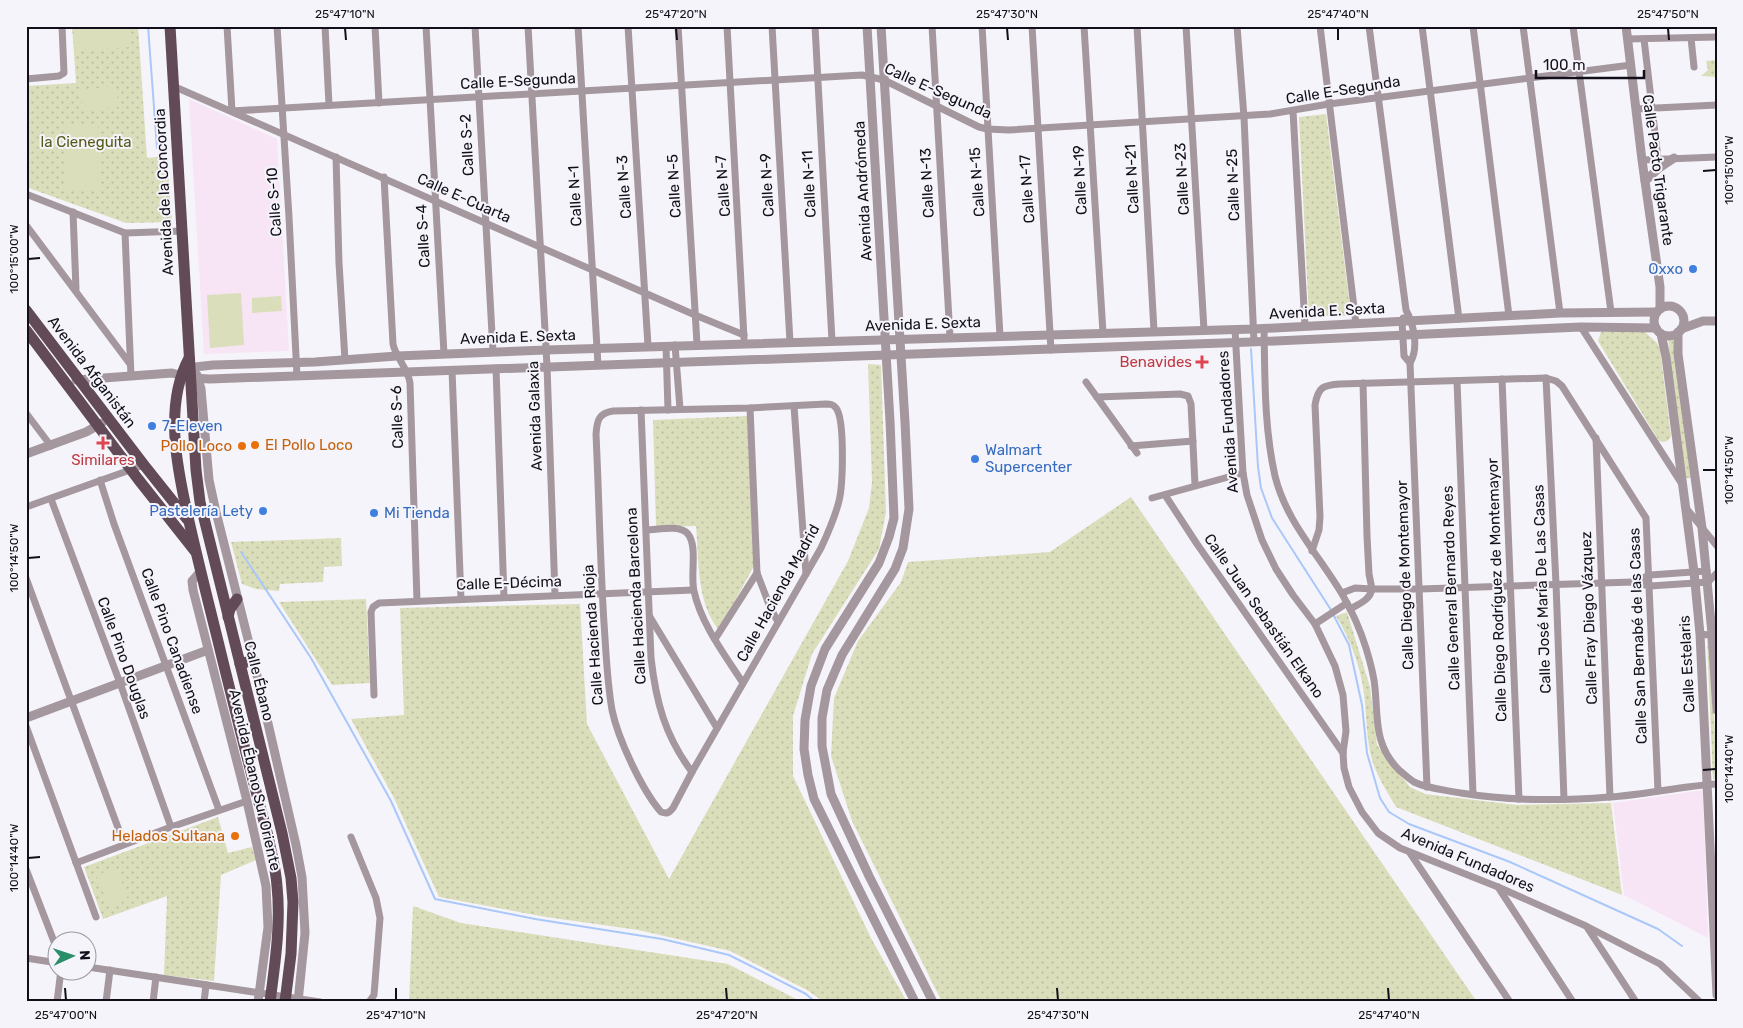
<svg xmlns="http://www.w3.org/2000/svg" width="1743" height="1028" font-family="Rubik,sans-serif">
<defs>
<pattern id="grass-dots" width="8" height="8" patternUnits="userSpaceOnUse" patternTransform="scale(1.25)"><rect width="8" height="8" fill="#dbdebb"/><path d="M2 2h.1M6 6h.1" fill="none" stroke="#bbbda0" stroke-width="1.8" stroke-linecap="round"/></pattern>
</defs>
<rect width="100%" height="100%" fill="#f6f4fb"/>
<g fill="#f7e5f6">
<polygon points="189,99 277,139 289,351 204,354"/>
<polygon points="1703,790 1708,938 1624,895 1613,803"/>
</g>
<g fill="url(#grass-dots)">
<polygon points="72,26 138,26 147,158 167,156 172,222 126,223 26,187 26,86 76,83"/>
<polygon points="1717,60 1717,77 1701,76 1708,70 1706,61"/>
<polygon points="1326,114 1351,316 1309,316 1299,117"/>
<polygon points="1601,332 1645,332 1657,343 1660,350 1671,436 1669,440 1664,442 1659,441 1598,341"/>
<polygon points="1668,339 1673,339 1691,478 1684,478"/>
<polygon points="868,364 881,365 886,512 879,549 812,654 793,716 793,776 872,940 907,1002 824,1002 807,990 730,951 638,930 546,917 439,897 394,798 351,719 404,715 400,608 580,604 587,724 669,879 848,561 869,508 872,482"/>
<path d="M747,416L755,564L719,630C696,603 699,559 696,526L656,527L653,420Z"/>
<polygon points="1131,497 1477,1002 942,1002 852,821 831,756 834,698 858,641 901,582 908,562 1050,552"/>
<polygon points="341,538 342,566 324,567 323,582 280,584 279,591 256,589 242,584 231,542"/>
<polygon points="366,599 370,683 332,685 279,602"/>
<path d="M1347,612L1370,687L1377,745L1410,787L1425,794L1517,805L1611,803L1622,895L1396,807C1388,793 1378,778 1373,763C1366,741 1367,717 1364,694C1361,667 1350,639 1336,616Z"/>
<polygon points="1707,639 1711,639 1717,779 1713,779"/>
<polygon points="218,817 228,853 252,847 256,860 221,875 214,981 164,975 167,896 103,919 84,867"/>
<polygon points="413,906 461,923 728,964 802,1002 409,1002"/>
</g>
<g fill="#dbdebb">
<polygon points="74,26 129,26 131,47 75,51"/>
<polygon points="116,86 119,107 83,111 81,90"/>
<polygon points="65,124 98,124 99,191 66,191"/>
<polygon points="241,293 244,345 210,348 207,295"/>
<polygon points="281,296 282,311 252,313 252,298"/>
<polygon points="117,868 128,900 109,907 96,875"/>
</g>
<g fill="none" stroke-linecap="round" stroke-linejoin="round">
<g stroke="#a9c8f9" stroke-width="2">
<polyline points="148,26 157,148"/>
<polyline points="1251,349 1258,467 1261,488 1272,518 1331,610"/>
<polyline points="241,552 311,658 391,801 435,899 535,919 662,939 729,955 806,994 815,1002"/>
<polyline points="1333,614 1349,645 1362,705 1367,753 1380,798 1389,812 1409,824 1510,862 1658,929 1682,946"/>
</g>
<g stroke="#a5979e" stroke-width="7">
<polyline points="227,26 232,111 862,75 884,80 979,127 987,129 1009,130 1270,114 1329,104 1631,65"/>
<polyline points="277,26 289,217 297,376"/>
<polyline points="325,26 329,105"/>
<polyline points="375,26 379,103"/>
<polyline points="426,26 444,354"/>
<polyline points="475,26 493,352"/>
<polyline points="528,26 547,366 555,595"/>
<polyline points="578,26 598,365"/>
<polyline points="628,26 648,346"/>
<polyline points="678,26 697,344"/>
<polyline points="727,26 744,338"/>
<polyline points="772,26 790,342"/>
<polyline points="815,26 832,341"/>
<polyline points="932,26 950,337"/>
<polyline points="982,26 1000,336"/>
<polyline points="1032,26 1051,350"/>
<polyline points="1084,26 1103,333"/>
<polyline points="1137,26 1154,331"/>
<polyline points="1186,26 1204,330"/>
<polyline points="1237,26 1244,117 1254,342"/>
<polyline points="1320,26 1356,324"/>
<path d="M1369,26L1406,310C1414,325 1419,348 1410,363L1427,787"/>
<polyline points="1422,26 1459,319"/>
<polyline points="1473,26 1509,316"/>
<polyline points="1523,26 1560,313"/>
<polyline points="1573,26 1611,312"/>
<polyline points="1691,38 1694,67"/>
<polyline points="1627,39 1717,37"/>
<polyline points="1644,39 1658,159"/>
<polyline points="26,79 59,76 64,73 62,26"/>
<polyline points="173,86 695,315 744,335"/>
<polyline points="1636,109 1717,105"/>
<polyline points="1293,111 1305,326"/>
<polyline points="336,157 339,263 345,360"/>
<polyline points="1642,160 1717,157"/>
<path d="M384,177L393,344C396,358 408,368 410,383L417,601"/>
<polyline points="26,194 125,233 182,231"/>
<polyline points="73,212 76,289"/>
<polyline points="26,225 130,364"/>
<polyline points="125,233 131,376"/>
<polyline points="1403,318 1402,322 1404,356 1410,363"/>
<polyline points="1581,327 1682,484"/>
<path d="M1264,328C1265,377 1264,427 1275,476C1286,521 1318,554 1342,594C1352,611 1360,629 1366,648C1370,661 1374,675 1375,688C1378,719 1374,745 1399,770C1404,774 1409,779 1414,782C1428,789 1446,790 1461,793C1510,801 1560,801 1609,797C1645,795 1681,786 1717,784"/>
<polyline points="1235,329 1240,421 1243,473 1247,495 1262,540 1276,569 1293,595 1315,624 1335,666 1343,695 1346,731 1343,753 1344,768 1349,787 1362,812 1378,833 1400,848 1498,887 1586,926 1660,964 1700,1002"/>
<polyline points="675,345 680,409"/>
<polyline points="666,346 668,410"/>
<polyline points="496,368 504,597"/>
<polyline points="452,370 461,599"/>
<polyline points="1546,378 1556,584 1564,799"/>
<polyline points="1502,379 1519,799"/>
<polyline points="1457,381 1473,794"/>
<polyline points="1086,382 1137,453"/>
<polyline points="1097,397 1180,394 1188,396 1191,404 1195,485"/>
<path d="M826,404C830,404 833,404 836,408C845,419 843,485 839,501C835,517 828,533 821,548L692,772L673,808C669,813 667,814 661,812C642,790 618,739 612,710C607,681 606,652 604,623C600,560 599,497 596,434C597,420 599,413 613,411L750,408Z"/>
<polyline points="794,406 806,574"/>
<polyline points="750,408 757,573 770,607 778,622"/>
<path d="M641,410L651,658C656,702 665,736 692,772"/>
<polyline points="26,413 51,446"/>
<polyline points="1596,438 1610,797"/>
<polyline points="1131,446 1193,441"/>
<polyline points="100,480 114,524 219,810"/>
<polyline points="1165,495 1197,544 1343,753"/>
<polyline points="1152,498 1243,473"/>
<polyline points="51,499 120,683 171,827"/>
<polyline points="26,507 144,465"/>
<polyline points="1686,508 1717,546"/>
<path d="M647,530C657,530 680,524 688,534C698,547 690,575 694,591C701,624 725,655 743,683"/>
<path d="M1312,551L1319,530L1320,517L1315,405C1318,387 1323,385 1340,384L1546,378L1556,381L1562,386L1646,518L1658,791"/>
<polyline points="26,578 124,844"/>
<polyline points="1633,582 1650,575 1707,571"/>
<polyline points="1342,593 1355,588 1372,589 1369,574 1367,536 1363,383"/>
<path d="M1350,609C1359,604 1370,600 1372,589H1420L1633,582L1650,586L1695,583L1708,582L1717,573"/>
<polyline points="650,617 717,728"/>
<polyline points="1315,624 1347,603"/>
<polyline points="1700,634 1717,636"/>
<polyline points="715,639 757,573"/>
<polyline points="374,695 371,612 373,607 379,603 693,590"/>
<polyline points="26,726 96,917"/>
<polyline points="351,837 376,898 380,918 374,995 369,1002"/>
<polyline points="1410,853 1510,1002"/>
<polyline points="76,863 171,827 247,801"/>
<polyline points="26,869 58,952"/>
<polyline points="1498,887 1573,1002"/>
<polyline points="1587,927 1636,1002"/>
<polyline points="26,958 58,963"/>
<polyline points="88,967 320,1002"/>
<polyline points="57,1002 61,970"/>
<polyline points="106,1002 110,970"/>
<polyline points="153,1002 156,977"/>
<polyline points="204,1002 206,985"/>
</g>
<g stroke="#a5979e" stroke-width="9">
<polyline points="867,26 890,421 894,518 889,537 879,563 825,649 811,686 805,720 804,749 808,775 814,799 915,1002"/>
<polyline points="881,26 905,422 909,509 903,548 895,569 842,655 827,690 822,718 822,746 831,794 869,876 933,1002"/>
<polyline points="1626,26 1642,160 1660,287 1660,309"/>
<polyline points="1645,181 1659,168 1674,158"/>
<circle cx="1669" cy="321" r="15"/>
<polyline points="1681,329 1703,321 1717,321"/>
<polyline points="1678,332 1678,354 1702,528 1712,634 1717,710"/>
<polyline points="1661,334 1666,357 1694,572 1700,634 1717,995"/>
<polyline points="186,368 213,365 315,362 397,356 546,350 1254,329 1560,313 1656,312"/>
<polyline points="197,375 201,389 209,480 216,512 255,667 296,845 302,877 305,933 298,1002"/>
<polyline points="76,380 172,373 191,378 210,379 1251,342 1581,327 1656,328"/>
<polyline points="26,454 86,432 102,423"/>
<polyline points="201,571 192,581 193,590 247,801 266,886 268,927 258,1002"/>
<polyline points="26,718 208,650"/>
</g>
<g stroke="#624a57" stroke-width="11">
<polyline points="170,26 196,470 200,502 282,833 291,878 293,902 291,954 285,1002"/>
<polyline points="26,310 144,465 187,519"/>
<polyline points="26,330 138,479 195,551"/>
<path d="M189,358C162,408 179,478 191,530C199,565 208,601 217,637C233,703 250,770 268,836C271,852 276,869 277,886C281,924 275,963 270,1002"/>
<polyline points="228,617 230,609 237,599"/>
<polyline points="240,664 253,660"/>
</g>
</g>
<path fill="none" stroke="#120f1a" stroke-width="2" d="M345,28L346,40M676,28L677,40M1007,28L1008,40M1338,28V40M1668,28L1669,40M1703,171L1716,170M28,259L40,258M1703,470H1716M28,558L40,557M1703,770L1716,769M28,858L40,857M65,988L66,1000M396,988V1000M726,988L727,1000M1057,988L1058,1000M1388,988L1389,1000"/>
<g fill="#3f7fe0" stroke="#f6f4fb" stroke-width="2">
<circle cx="1693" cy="269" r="5"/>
<circle cx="152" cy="426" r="5"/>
<circle cx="975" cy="459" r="5"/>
<circle cx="263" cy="511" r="5"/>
<circle cx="374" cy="513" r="5"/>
</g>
<g fill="#e0444e" stroke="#f6f4fb" stroke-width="2">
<path d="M1199.5 354.5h5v5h5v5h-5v5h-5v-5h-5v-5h5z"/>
<path d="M100.5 435.5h5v5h5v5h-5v5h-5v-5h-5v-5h5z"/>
</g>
<g fill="#e8710a" stroke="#f6f4fb" stroke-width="2">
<circle cx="255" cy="445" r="5"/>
<circle cx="242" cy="446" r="5"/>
<circle cx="235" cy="836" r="5"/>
</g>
<g text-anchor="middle" stroke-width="4" stroke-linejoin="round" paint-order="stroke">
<g font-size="15" fill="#120f1a" stroke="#f6f4fb">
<text transform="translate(518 81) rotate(-3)" y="5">Calle E-Segunda</text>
<text transform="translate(1343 90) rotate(-9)" y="5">Calle E-Segunda</text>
<text transform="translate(938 91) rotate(24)" y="5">Calle E-Segunda</text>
<text transform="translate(467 145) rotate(-93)" y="5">Calle S-2</text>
<text transform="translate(1658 170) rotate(82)" y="5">Calle Pacto Trigarante</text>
<text transform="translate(1132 179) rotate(-93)" y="5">Calle N-21</text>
<text transform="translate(1182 179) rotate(-93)" y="5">Calle N-23</text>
<text transform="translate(1080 180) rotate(-93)" y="5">Calle N-19</text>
<text transform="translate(977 182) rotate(-94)" y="5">Calle N-15</text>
<text transform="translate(927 183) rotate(-93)" y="5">Calle N-13</text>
<text transform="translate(809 184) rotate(-93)" y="5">Calle N-11</text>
<text transform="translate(767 185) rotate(-93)" y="5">Calle N-9</text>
<text transform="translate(1233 185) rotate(-92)" y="5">Calle N-25</text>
<text transform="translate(674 186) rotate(-93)" y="5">Calle N-5</text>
<text transform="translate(723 186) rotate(-94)" y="5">Calle N-7</text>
<text transform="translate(624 187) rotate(-94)" y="5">Calle N-3</text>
<text transform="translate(1027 189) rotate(-94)" y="5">Calle N-17</text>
<text transform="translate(863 191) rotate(-93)" y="5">Avenida Andrómeda</text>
<text transform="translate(164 192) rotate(-93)" y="5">Avenida de la Concordia</text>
<text transform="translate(575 196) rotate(-93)" y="5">Calle N-1</text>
<text transform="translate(464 198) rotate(24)" y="5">Calle E-Cuarta</text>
<text transform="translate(274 202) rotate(-94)" y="5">Calle S-10</text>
<text transform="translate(423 236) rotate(-93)" y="5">Calle S-4</text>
<text transform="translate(1327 311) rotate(-3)" y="5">Avenida E. Sexta</text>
<text transform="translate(923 324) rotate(-2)" y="5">Avenida E. Sexta</text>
<text transform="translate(518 337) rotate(-2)" y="5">Avenida E. Sexta</text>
<text transform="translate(92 372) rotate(53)" y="5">Avenida Afganistán</text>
<text transform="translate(535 416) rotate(-92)" y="5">Avenida Galaxia</text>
<text transform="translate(397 417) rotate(-92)" y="5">Calle S-6</text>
<text transform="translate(1228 422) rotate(-94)" y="5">Avenida Fundadores</text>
<text transform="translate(1405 575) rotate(-92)" y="5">Calle Diego de Montemayor</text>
<text transform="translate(509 583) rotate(-2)" y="5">Calle E-Décima</text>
<text transform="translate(1451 588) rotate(-92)" y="5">Calle General Bernardo Reyes</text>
<text transform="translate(1542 589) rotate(-92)" y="5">Calle José María De Las Casas</text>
<text transform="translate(1497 590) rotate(-92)" y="5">Calle Diego Rodríguez de Montemayor</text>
<text transform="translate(778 593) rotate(-61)" y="5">Calle Hacienda Madrid</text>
<text transform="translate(636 596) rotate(-93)" y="5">Calle Hacienda Barcelona</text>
<text transform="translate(1264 616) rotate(55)" y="5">Calle Juan Sebastián Elkano</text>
<text transform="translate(1589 618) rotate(-92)" y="5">Calle Fray Diego Vázquez</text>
<text transform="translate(593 635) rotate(-94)" y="5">Calle Hacienda Rioja</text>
<text transform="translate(1638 636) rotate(-92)" y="5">Calle San Bernabé de las Casas</text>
<text transform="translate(172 641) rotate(70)" y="5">Calle Pino Canadiense</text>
<text transform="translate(124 658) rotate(70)" y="5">Calle Pino Douglas</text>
<text transform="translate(1687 664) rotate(-93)" y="5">Calle Estelaris</text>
<text transform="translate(259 681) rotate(76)" y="5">Calle Ébano</text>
<text transform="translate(255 780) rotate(77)" y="5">Avenida Ébano Sur Oriente</text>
<text transform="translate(1468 860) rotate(23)" y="5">Avenida Fundadores</text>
</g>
<g font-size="15" fill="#565918" stroke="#f6f4fb">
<text x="86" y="147">la Cieneguita</text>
</g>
<g font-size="15" fill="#366cbe" stroke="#f6f4fb" text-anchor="start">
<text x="1683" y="274" text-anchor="end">Oxxo</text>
<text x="162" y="431">7-Eleven</text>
<text x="985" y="455">Walmart<tspan x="985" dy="17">Supercenter</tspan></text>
<text x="253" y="516" text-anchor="end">Pastelería Lety</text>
<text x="384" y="518">Mi Tienda</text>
</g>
<g font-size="15" fill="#be3a42" stroke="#f6f4fb" text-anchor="end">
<text x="1192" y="367">Benavides</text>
<text x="103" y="465" text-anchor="middle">Similares</text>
</g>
<g font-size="15" fill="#c56008" stroke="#f6f4fb" text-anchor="end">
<text x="265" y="450" text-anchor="start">El Pollo Loco</text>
<text x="232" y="451">Pollo Loco</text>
<text x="225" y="841">Helados Sultana</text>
</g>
</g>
<rect width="1743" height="1028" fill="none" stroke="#f6f4fb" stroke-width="55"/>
<g transform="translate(72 956) rotate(87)"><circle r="24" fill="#f6f4fb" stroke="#9b98a1"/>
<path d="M0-4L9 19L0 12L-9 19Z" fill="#298f6b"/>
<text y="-8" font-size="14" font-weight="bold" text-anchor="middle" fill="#120f1a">N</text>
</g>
<path d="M1536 70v8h108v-8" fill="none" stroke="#120f1a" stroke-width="2.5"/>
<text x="1543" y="70" font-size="15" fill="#120f1a" stroke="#f6f4fb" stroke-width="4" paint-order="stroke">100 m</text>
<rect x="28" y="28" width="1688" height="972" fill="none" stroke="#120f1a" stroke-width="2"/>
<g font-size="12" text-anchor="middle" fill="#120f1a">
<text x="345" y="18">25°47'10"N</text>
<text x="676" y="18">25°47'20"N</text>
<text x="1007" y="18">25°47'30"N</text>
<text x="1338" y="18">25°47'40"N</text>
<text x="1668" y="18">25°47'50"N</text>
<text transform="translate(1729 170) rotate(-90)" y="4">100°15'00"W</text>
<text transform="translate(14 259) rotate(-90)" y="4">100°15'00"W</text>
<text transform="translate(1729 470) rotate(-90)" y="4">100°14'50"W</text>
<text transform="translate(14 558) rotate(-90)" y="4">100°14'50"W</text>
<text transform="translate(1729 769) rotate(-90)" y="4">100°14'40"W</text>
<text transform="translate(14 858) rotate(-90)" y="4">100°14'40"W</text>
<text x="66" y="1019">25°47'00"N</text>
<text x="396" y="1019">25°47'10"N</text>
<text x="727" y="1019">25°47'20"N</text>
<text x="1058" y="1019">25°47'30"N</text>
<text x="1389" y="1019">25°47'40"N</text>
</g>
</svg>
